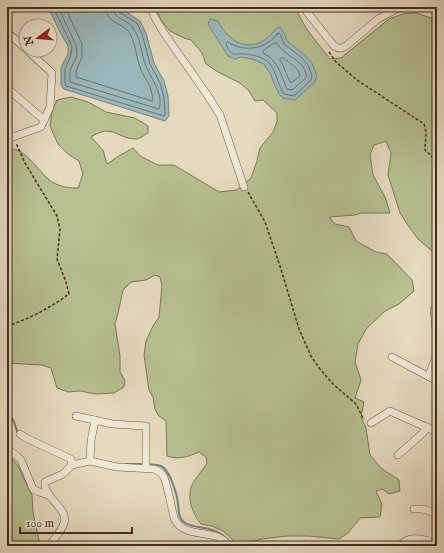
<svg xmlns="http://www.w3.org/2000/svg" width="444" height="553" font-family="'IM FELL English',serif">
<rect width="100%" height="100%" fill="#e6dbc0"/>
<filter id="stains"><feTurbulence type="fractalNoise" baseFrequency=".005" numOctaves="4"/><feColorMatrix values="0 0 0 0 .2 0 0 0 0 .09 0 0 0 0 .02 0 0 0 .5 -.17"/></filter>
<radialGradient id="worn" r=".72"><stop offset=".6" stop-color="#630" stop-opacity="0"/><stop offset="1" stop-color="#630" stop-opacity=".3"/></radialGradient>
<g fill="#b7c091" stroke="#7c7658">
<path d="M155,7H296C302,27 318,43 330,59L341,58L389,19L403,14L416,13L437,20V104L436,105L432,115L434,132L437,142V255L418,239L407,224L400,213L388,175L391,153L386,141L374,145L370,155L373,175L385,197L390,213H361L355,215L329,217L335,224L349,227L356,241L376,252L387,254L412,280L414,291L399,304L385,311L366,329L358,344L355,362L361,380L355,398L364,402L361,417L366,428L370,455L382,469L399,480L400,491L389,494L382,489L376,491L382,504L380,517L360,518L348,533L339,539L308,536H287L262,539L247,543L235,542L223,531L212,526L201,524C192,513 186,497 193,483C197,476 203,470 207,463L206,457L199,452C187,457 179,460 167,456L166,421L158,415L155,409L153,397L149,390L144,355L146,341L153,326L159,317L162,286L160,277L155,275L146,280L131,282L123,290L118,313L115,324L120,356V372L125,381L124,387L114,393L96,394L80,391L68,392L57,388L51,368L42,365L7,363V150C9,150 11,149 13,149C27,150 41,176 54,183C62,187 69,188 78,188L83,174L79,161L68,154L58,144L50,126L52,111L57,100L71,97L88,102L106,112L135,118L148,126V133C144,135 140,139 136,139C117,139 113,123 91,137L103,150L107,164L119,156L133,148L140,156L158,165H174L219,192L237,190L251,178L257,161L260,148L273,132L277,122V113L263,100L255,101L249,91L240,83L218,72L206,64L202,53L191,40L184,38L170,31L161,20Z"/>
<polygon points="7,452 18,466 32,495 33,513 39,540 35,545 32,546 7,546"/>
</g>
<g fill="#9bb8bd" stroke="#77807e">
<polygon points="48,7 119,7 140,21 146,33 154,63 164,81 168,96 169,116 165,121 64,89 61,85 61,67 68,54 68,46 60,32"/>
<path d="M210,19L218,21C226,38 244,52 263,41C270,37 274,29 280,27L284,33L287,41L305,55L312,63L317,76L315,82L295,100L283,98L279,94L274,83L270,73L264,64L252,59L241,57L235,59L228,56L208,24Z"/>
</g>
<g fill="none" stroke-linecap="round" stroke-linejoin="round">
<g stroke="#6e726e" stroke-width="1">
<polyline points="53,7 72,46 71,55 65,69 65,83 66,86 164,116 165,114 164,97 160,83 150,64 142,34 137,23 119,12 118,7"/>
<path d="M58,7L76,45L77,56L70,70V82L159,109C164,94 151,79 146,66C141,54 141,39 133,28C127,19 113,19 112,7"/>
<path d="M65,7L82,44V57L76,71V77L152,101L153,99C152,95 151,90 150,86C147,80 142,74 140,67C136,57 135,39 128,31C120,22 107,24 106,7"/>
<path d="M277,34L279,33L280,34L284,44L302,58L308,65L312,76L311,80L294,96L284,94C277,84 276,68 267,61C260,56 250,54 243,54C238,53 234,56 231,52C229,51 227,47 226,44L227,42H228C243,53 267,49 277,34Z"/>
<path d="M275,43H277C285,58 304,58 307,77L292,90L287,89L278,67L270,57L263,53V51Z"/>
<path d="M281,58H283C289,63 299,67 300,76L292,82H290C286,75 285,67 280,60Z"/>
</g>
<g stroke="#77807e" stroke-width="2">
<path d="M7,411C11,416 15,422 16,428C17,430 17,433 18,435"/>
<path d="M127,464C135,464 154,463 161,466C170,470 177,494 178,504C179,512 178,518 185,523C192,527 201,527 209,529C219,531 227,538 233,546"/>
</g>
<g stroke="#6b5847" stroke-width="8">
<g id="minor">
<polyline points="151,7 154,16 164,33 206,93 220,115 244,187"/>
<path d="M303,7L334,46C339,49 341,49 346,46L378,19L400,7"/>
<polyline points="7,32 26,49"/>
<polyline points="7,88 44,120"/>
<polyline points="7,139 41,127 50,107 52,73 27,50"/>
<polyline points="392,357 437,381"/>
<polyline points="429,376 436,356 436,329 434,310"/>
<polyline points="76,416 112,424 146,426 146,468"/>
<polyline points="371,423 390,411 437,432"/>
<polyline points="20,434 26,438 71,459 72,465"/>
<polyline points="7,449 16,455 21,460 33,489 39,492 48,495"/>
<polyline points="398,455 423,433 427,427"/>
<polyline points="90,461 91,441 95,420"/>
<polyline points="414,509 422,509 437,513"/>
<path d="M49,546C54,539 62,531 64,523C69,508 43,498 45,482L63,474L72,465L90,461L117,467L154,469L160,472L164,477C167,486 169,495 171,504C172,509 173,515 175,520C186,540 217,527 229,546"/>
<path d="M400,546C408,534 426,540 437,543"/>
</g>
</g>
<g stroke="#422d1f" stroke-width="1.5" stroke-dasharray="3 2" stroke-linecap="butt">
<polyline points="329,52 336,62 357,80 424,124 426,132 425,150 437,161"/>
<polyline points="248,192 265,222 280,266 299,329 311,356 320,369 333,384 356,404 364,420"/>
<path d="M7,326C29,319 50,308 69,294L66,282L57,259L60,229L57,216L25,163L16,143"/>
</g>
<use href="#minor" stroke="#efe8d6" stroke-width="7"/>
</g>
<rect width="444" height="553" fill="none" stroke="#e6dbc0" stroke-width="24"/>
<rect x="8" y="8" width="428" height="537" fill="none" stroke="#422d1f" stroke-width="2"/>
<rect x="12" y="12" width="420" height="529" fill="none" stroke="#422d1f"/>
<g transform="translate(38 38) rotate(254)"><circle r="19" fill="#efe8d6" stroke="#aa9d8d"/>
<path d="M0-3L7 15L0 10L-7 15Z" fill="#8f2418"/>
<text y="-6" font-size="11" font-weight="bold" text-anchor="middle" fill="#422d1f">N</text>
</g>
<path d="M20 527v6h112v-6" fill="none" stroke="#422d1f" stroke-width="2"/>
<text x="26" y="527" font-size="12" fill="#422d1f" stroke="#efe8d6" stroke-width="3" paint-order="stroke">100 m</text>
<rect width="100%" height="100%" filter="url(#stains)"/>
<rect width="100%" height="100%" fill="url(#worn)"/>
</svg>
